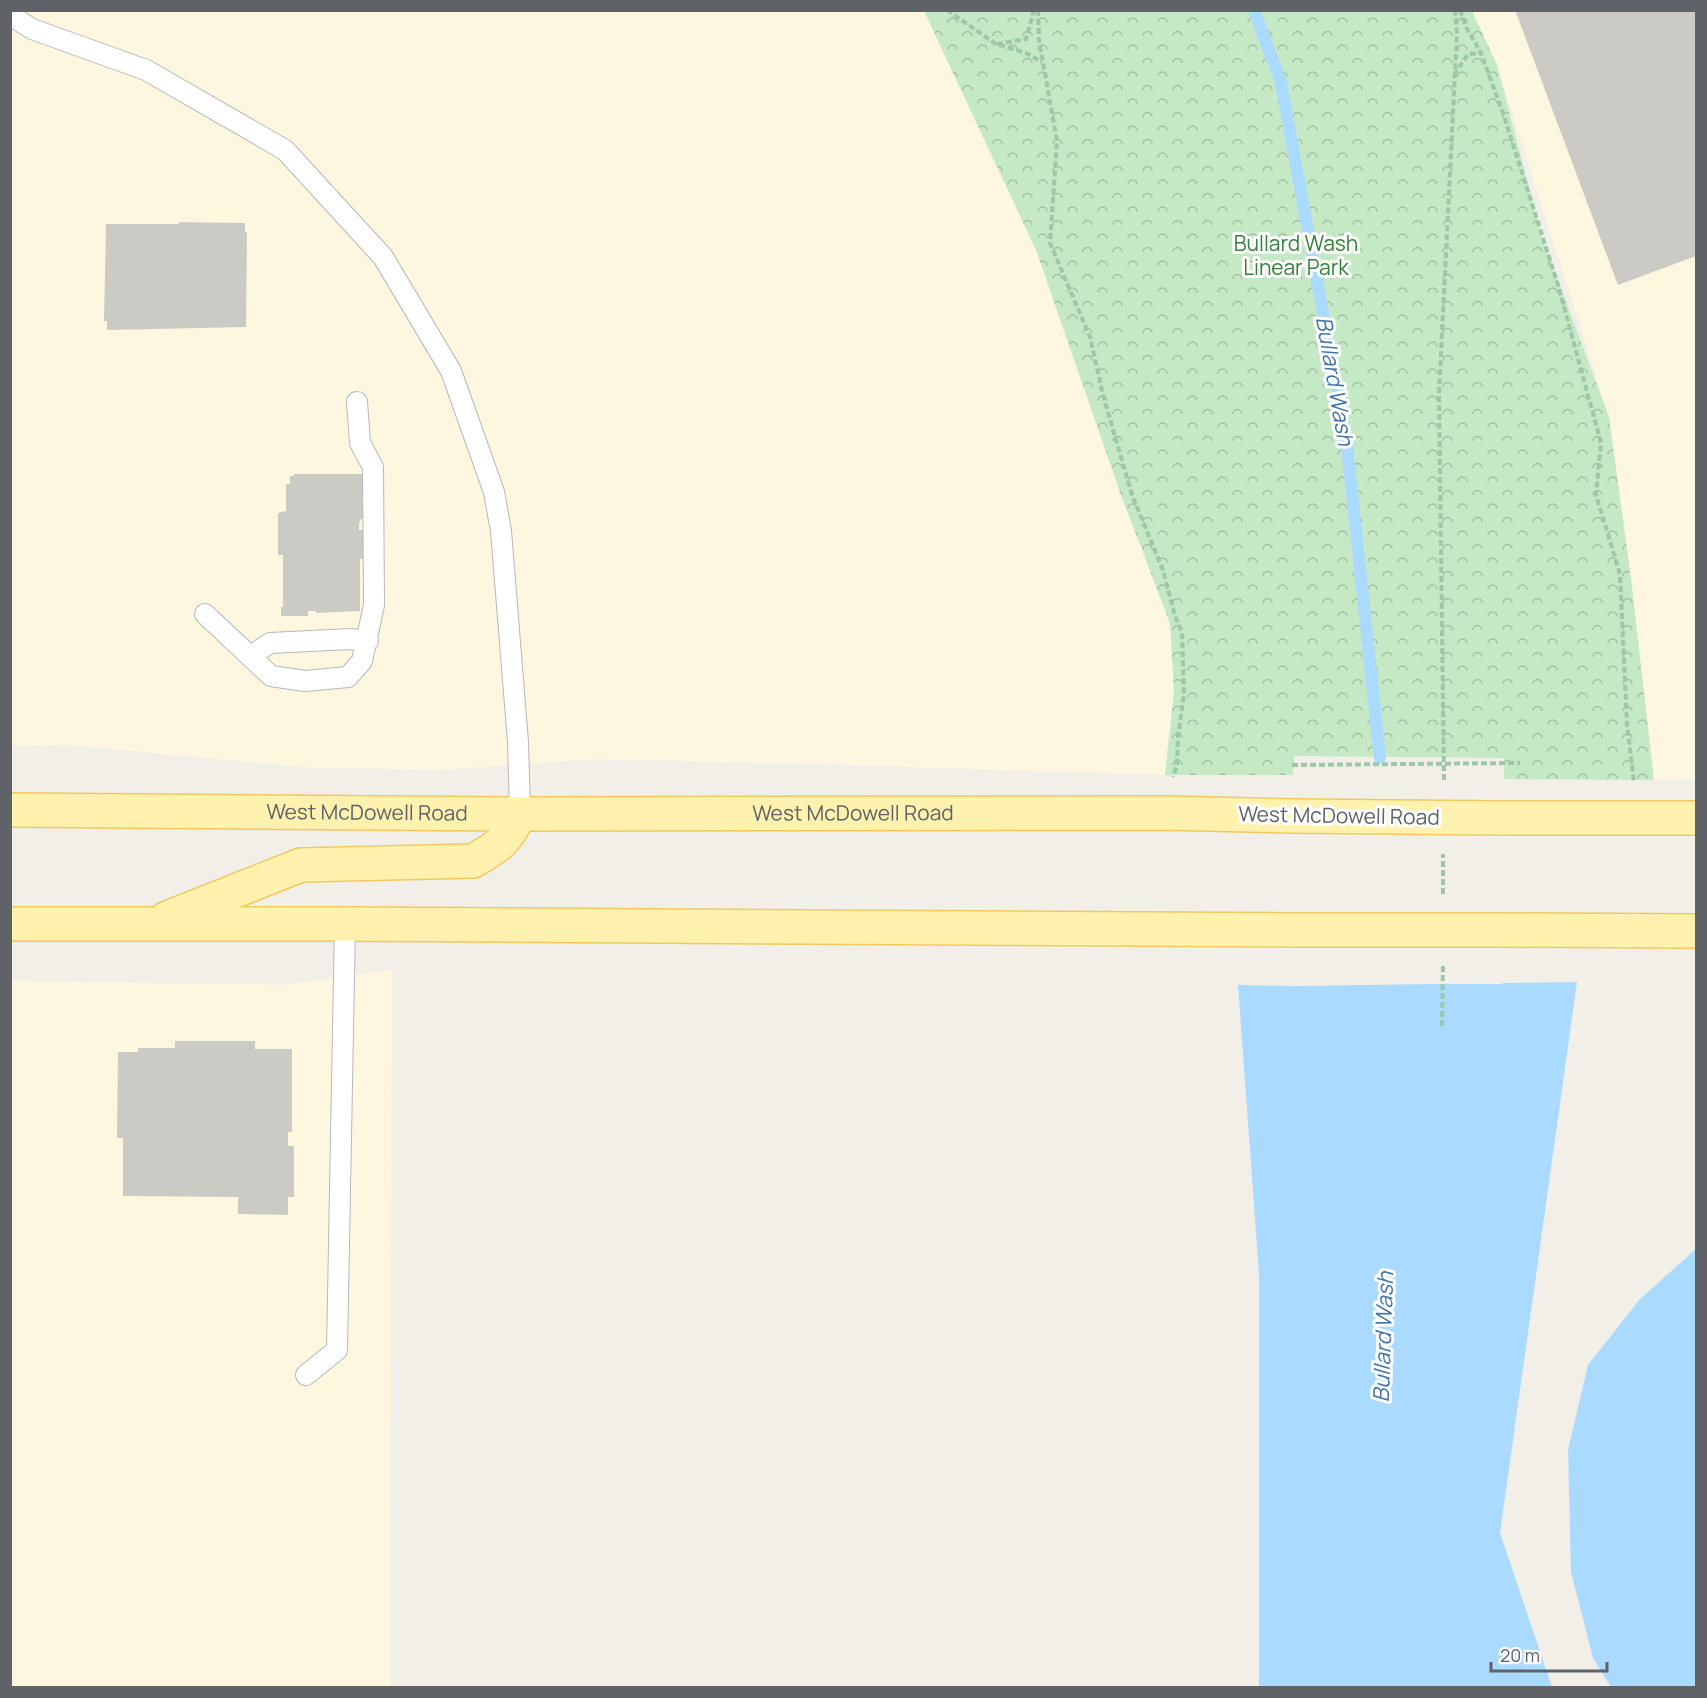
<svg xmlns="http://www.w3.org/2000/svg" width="1707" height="1698" font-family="Manrope,sans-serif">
<defs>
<pattern id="park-crowns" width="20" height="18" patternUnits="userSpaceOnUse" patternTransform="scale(1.5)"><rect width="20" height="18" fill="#c5e8c5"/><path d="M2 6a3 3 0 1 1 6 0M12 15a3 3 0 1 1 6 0" fill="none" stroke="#a3c0a4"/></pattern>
</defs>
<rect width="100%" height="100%" fill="#f1efe8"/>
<g fill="#fef7e0">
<polygon points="10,11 924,11 1036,250 1121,495 1170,623 1174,692 1165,775 845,765 596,759 444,770 312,768 69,745 11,746"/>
<polygon points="1472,11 1696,11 1696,780 1654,780 1631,579 1609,417 1497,65"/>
<polygon points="392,970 390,1687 11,1688 11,981 284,985"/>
</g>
<polygon fill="url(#park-crowns)" points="924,11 1472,11 1497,65 1541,234 1609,417 1631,579 1654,780 1504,779 1504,758 1294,756 1293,775 1165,775 1174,692 1170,623 1121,495 1036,250"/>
<g fill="#aadaff">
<polygon points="1577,982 1500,1533 1552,1687 1259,1687 1259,1274 1238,985 1291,986"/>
<polygon points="1696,1249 1696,1687 1611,1687 1593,1658 1571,1572 1568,1450 1588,1365 1640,1299"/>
</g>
<polygon fill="#f1efe8" points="1381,981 1502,981 1502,984 1381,984 1291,986 1291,983"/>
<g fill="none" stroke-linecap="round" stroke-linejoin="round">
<polyline stroke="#aadaff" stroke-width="12" points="1254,10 1281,82 1347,446 1380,758"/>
</g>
<g fill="#cccac5">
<polygon points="1515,10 1696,10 1696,256 1618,285"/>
<polygon points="179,222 245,223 245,232 247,232 246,327 107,330 107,321 104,321 106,224 179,224"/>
<polygon points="294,474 366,474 366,497 362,497 364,519 361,519 359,523 359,530 363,530 363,535 367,535 367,550 363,550 364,559 360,559 360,611 316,613 316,611 308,611 308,616 281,616 281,607 283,607 283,555 278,555 278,513 286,511 286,484 290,484 290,476 294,476"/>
<polygon points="175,1041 255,1041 255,1049 292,1049 292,1132 288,1132 288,1146 294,1146 294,1197 288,1197 288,1215 238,1214 238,1197 123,1196 123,1138 117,1138 118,1052 138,1052 138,1048 175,1048"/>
</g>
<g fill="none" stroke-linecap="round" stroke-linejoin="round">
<g stroke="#b5b8bc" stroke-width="22">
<g id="service">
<polyline points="10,15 32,29 146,70 285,150 383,257 451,371 494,492 501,531 518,742 520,814"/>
<polyline points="205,614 271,676 305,681 348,677 362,661 374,605 373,467 360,443 357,402"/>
<polyline points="251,656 270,643 351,639 368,641"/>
<polyline points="306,1375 337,1350 345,924"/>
</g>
</g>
<g stroke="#f2c960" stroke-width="36">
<g id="primary">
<path id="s1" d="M10,810L520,814L1164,813L1294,816"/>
<polyline points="1502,818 1696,818"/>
<path d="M167,918L301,865L473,861C501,845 505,842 520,814"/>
<polyline points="10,924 345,924 1292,930"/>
<polyline points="1501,930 1696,931"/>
</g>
</g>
<g stroke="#9cc7a9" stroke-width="4" stroke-dasharray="6 3" stroke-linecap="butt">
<polyline points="947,10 996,44 1026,53 1042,62"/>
<polyline points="1038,10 1039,40 1057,141 1050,243 1090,337 1103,395 1132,495 1163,570 1175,616 1182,632 1184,694 1178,737 1177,765 1173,777"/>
<polyline points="1460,10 1466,27 1481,53 1503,113 1558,285 1601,443 1596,495 1620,574 1627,724 1634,783"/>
<polyline points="997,44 1026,39 1034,10"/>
<polyline points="1454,75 1468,54 1481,53"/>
<polyline points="1444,780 1439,394 1457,33 1455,10"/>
<polyline points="1443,894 1443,854"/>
<polyline points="1442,1026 1443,965"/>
</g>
<use href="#service" stroke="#fff" stroke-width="20"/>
<use href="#primary" stroke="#fff2af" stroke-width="33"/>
<g stroke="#f2c960" stroke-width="36" stroke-linecap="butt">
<g id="primary-bridge">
<polyline points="1294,816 1502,818"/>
<polyline points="1292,930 1501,930"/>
</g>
</g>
<polyline stroke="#9cc7a9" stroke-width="4" stroke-dasharray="6 3" stroke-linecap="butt" points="1292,765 1520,763"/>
<use href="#primary-bridge" stroke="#fff2af" stroke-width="33"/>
</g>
<g text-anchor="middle" stroke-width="6" stroke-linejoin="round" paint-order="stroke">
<g font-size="21" fill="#348238" stroke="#fff">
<text x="1296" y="251">Bullard Wash<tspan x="1296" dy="24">Linear Park</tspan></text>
</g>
<g font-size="21" fill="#5f6368" stroke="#fff">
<text dy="7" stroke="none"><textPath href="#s1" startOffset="357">West McDowell Road</textPath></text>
<text dy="7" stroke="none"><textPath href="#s1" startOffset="843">West McDowell Road</textPath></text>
<text transform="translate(1339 816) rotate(1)" y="7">West McDowell Road</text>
</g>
<g font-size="22" font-style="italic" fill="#4174aa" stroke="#fff">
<text transform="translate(1335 381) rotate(80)" y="8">Bullard Wash</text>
<text transform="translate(1383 1337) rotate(-88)" y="8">Bullard Wash</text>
</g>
</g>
<rect width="1707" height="1698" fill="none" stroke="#5f6368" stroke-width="24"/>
<path d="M1491 1662v9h116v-9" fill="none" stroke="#5f6368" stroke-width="3"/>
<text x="1500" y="1662" font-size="18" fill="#5f6368" stroke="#ffffff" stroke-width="4.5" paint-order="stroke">20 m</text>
</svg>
